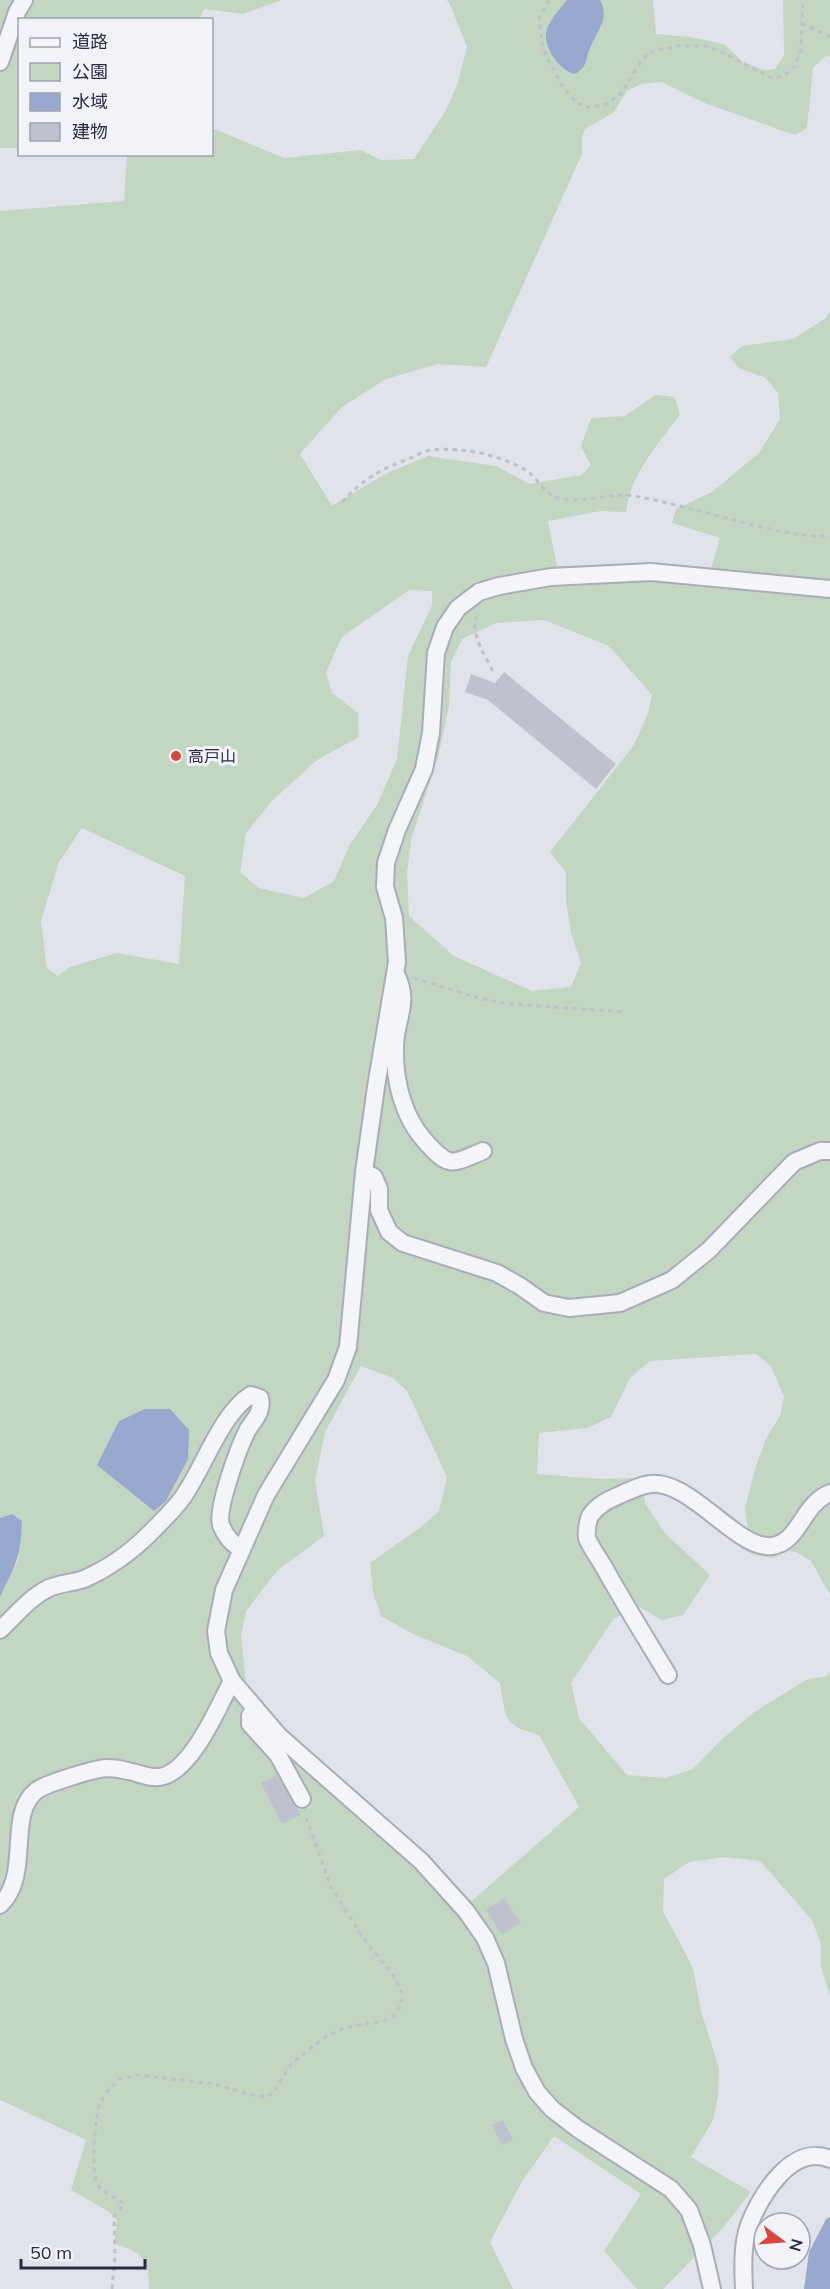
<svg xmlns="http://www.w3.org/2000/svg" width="830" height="2289" font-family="Mulish,'Noto Sans JP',sans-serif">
<rect width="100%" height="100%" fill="#e1e3eb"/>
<g fill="#c2d6c2" fill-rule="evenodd">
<polygon points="0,0 282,0 243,14 204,9 199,19 20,20 19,148 0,148"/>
<path d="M446,0H653L656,34L690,37L724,44L743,62L764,70L775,69L784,55L783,0H830V57L826,56L813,68L807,128L795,135L707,104L661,82L641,84L627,91L613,113L585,129L582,137V154L486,367L438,364L386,379L342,407L300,454L332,506L385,474L428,456L496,466L530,484L581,475L591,465L581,446L591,418L625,416L655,395L675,397L680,415C658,444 630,475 626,512L601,511L548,521L557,566L637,564L710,572L720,538L672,523L676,509L712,492L759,453L780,419L778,393L766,378L738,368L730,357L742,346L793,339L826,318L830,311V1595L811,1561L796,1552L788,1551L773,1558L754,1555L741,1548L748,1531L745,1508L755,1469L766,1439L780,1416L784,1397L771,1366L756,1354L650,1361L630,1378L611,1417L587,1428L539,1433L537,1474L599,1479L640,1478L646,1505L666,1534L710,1575L683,1615L662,1620L639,1607L614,1618L571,1683L579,1718L627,1775L665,1778L693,1769L720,1741L754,1712L808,1679L827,1676L830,1672V1996L821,1967V1944L812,1920L760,1861L725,1857L689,1862L664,1879L663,1911L693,1968L701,2011L719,2068L718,2097L713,2120L691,2157L751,2192L723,2228L663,2289H637L604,2251L641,2194L554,2136L521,2183L490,2242L513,2289H149C150,2261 142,2251 114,2244L117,2220L108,2211L71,2190L86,2140L0,2100V1597L18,1561L22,1522L12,1514L0,1518V211L124,201L127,155L212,154V128L284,158L361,150L381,160L414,159L446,110L457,85L467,47L449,2ZM409,590L432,591V605L408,656L397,759L377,805L349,846L334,881L304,898L259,888L240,872L246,833L272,801L317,760L359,737L358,713L332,693L326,672L342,637ZM544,620L609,646L652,695L648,713L634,745L550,852L566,873V901L571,933L581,963L571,987L532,991L454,956L409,916L407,873L411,840L438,757L449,706L451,662L462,639L496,623ZM82,828L185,876L179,964L117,953L70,967L58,976L47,968L41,921L59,862ZM361,1366L393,1378L407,1391L447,1477L439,1511L421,1527L370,1563L373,1592L381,1616L415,1635L467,1656L500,1683C506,1718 502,1725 539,1735L579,1807L472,1901L288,1733L246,1684L241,1636L246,1611L277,1571L324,1536L315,1481L325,1432Z"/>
</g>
<g fill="#99a8ce">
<path d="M567,0H600C610,18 598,29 591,46C584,60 590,64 575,74C560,71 544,48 546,33C548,21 560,9 567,0Z"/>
<polygon points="145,1409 170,1409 189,1430 188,1459 166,1501 154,1511 97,1465 119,1421"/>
<path d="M12,1514L22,1521C21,1557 15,1567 0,1597V1518Z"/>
<polygon points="830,2217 830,2289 804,2289 809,2252 826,2219"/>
</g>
<g fill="#bec1ce">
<polygon points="504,672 616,764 596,789 488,700 465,692 471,674 495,683"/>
<polygon points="277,1775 301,1815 282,1824 261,1783"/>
<polygon points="504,1898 521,1923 502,1935 486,1910"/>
<polygon points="503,2120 513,2140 502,2145 492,2125"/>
</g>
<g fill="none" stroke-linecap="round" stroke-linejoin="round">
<g stroke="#aaacb9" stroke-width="20">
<g id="street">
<polyline points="0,62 17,12 24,0"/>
<path d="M397,976C410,1004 395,1020 395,1047C394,1080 403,1117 425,1141C450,1169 451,1164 483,1151"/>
<polyline points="364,1172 374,1177 379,1189 379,1210 389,1232 403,1243 497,1273 520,1286 544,1303 569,1308 620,1303 672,1280 709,1250 794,1162 820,1151 830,1151"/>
<path d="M0,1630C15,1616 30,1597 49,1588C60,1583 73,1583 84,1579C107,1569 131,1552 148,1535C160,1523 173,1511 183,1497C203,1469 222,1412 251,1395L260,1398C263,1413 254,1419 247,1431C239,1447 216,1509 221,1525C225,1536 231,1543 241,1549"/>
<path d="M668,1675C647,1640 625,1605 605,1569C600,1560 591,1548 587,1538C586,1532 588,1520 590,1516C599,1503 611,1499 624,1493C634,1489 647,1482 658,1484C697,1488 739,1550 772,1546C800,1542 802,1504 830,1493"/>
<polyline points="255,1708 250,1716 250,1724 278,1755 302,1799"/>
<path d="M0,1905C32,1875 6,1815 36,1791C44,1784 94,1769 106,1768C112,1768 121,1769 128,1771C139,1773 152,1780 164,1776C194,1766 218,1707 232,1681"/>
<polyline points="712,2289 702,2245 689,2210 671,2189 578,2129 552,2109 537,2092 524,2068 514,2039 496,1963 485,1938 466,1911 421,1861 279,1736 232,1681 219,1653 216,1631 224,1590 266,1495 336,1380 348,1347 364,1172 376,1087 397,962 394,918 385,887 386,863 397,830 424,769 431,733 436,653 445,627 458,608 479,592 499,586 551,577 651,572 830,589"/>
<path d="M744,2289C743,2268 742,2245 749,2225C761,2195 792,2143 830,2159"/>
</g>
</g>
<g stroke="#bfc1ca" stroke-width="3" stroke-dasharray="4.5 4.5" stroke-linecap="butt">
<polyline points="549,0 539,18 543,49 561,84 576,103 588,107 605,105 621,94 643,58 655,50 679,46 706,46 724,53 771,78 784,76 795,66 801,50 803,0"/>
<polyline points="802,23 830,37"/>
<path d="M342,502C364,478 380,470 410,458C416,456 424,451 431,450C461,447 497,454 524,469C537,476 545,497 562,499C587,503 610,492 634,496C685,505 734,522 785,532C800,535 815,536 830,537"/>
<path d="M477,616C469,634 487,658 494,674"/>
<polyline points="414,978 479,998 509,1004 625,1012"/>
<path d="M112,2289L115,2257L114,2216L124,2204C116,2196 104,2195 98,2185C90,2173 95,2114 101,2101C105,2093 112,2086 119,2079L138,2075L214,2084L256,2096L266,2097L273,2093L291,2064L325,2037L347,2027L383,2021L393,2016L401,2006L402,1993L395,1978L362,1936L331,1887L305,1815"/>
</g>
<use href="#street" stroke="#f4f5f9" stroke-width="16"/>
</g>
<circle fill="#da463c" stroke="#f1f3f8" stroke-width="2" cx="176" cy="756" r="6"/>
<g text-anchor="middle" stroke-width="6" stroke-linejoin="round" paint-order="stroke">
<g font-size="16" fill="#282c45" stroke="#f1f3f8" text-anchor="start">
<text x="188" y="762">高戸山</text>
</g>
</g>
<rect x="18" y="18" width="195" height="138" fill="#f1f3f8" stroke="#a1a3b0" stroke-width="1.5"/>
<rect x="30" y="38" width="30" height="9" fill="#f4f5f9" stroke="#a1a3b0" stroke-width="1.5"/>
<text x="72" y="48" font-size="18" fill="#282c45">道路</text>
<rect x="30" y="63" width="30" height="18" fill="#c2d6c2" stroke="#a1a3b0" stroke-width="1.5"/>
<text x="72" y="78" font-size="18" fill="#282c45">公園</text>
<rect x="30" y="93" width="30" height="18" fill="#99a8ce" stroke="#a1a3b0" stroke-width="1.5"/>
<text x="72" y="108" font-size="18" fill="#282c45">水域</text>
<rect x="30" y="123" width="30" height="18" fill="#bec1ce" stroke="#a1a3b0" stroke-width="1.5"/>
<text x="72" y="138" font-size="18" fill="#282c45">建物</text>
<g transform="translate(782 2241) rotate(106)"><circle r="28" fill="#f1f3f8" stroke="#a1a3b0" stroke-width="1.5"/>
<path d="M0-4.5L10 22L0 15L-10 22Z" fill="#da463c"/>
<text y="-9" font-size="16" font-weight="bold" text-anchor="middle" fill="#282c45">N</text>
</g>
<path d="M21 2259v9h124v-9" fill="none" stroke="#282c45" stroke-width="3"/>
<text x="30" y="2259" font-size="18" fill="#282c45" stroke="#f1f3f8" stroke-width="4.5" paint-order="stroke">50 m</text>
</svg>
